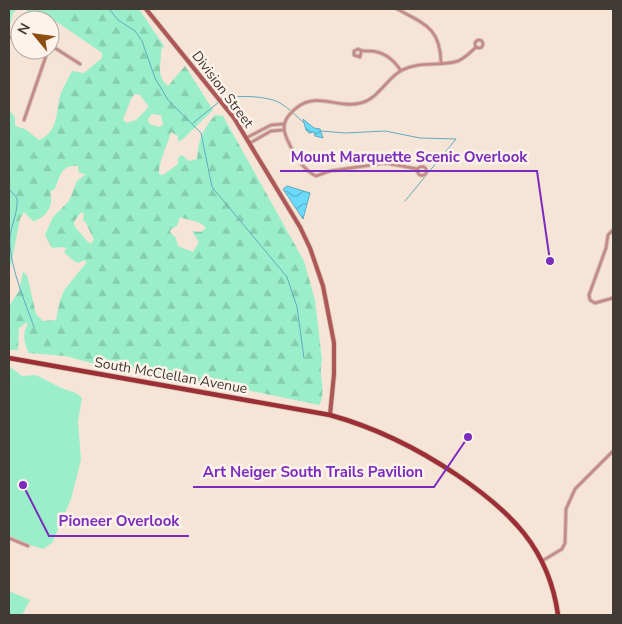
<svg xmlns="http://www.w3.org/2000/svg" width="622" height="624" font-family="'Nunito Sans',sans-serif">
<defs>
<pattern id="forest-firs" width="22" height="20" patternUnits="userSpaceOnUse" patternTransform="scale(1.25)"><rect width="22" height="20" fill="#9aefca"/><path d="M5 1l3.5 6h-7zM16 11l3.5 6h-7z" fill="#86ceae"/></pattern>
<pattern id="water-waves" width="16" height="10" patternUnits="userSpaceOnUse" patternTransform="scale(1.25)"><rect width="16" height="10" fill="#6bdbfb"/><path d="M0 5q4-4 8 0t8 0" fill="none" stroke="#5ab3cc"/></pattern>
</defs>
<rect width="100%" height="100%" fill="#f6e4d6"/>
<g fill="#9aefca">
<polygon points="36,375 61,388 76,393 82,398 78,421 81,460 71,499 52,543 43,549 23,543 9,535 9,383 22,376"/>
<polygon points="9,591 30,600 22,615 9,615"/>
</g>
<g fill="url(#forest-firs)" fill-rule="evenodd">
<path d="M9,9H139L164,46L161,50C162,64 155,75 168,86L185,66L213,110L183,139L178,142V136L171,132C168,144 158,163 159,174L163,175L178,164V158L182,155L189,161L197,159C199,139 202,131 215,115L223,116L304,261L315,300L322,360C318,375 327,392 319,405L223,385L173,378L161,373L114,365H98L66,356L29,353C24,344 22,333 28,324L26,323L19,328L18,350H9V306L19,291L23,272L27,275L36,314L43,321L56,320L60,300L65,289L87,262L84,260L78,263C73,261 67,256 64,251L67,249L63,247L52,248L45,235L53,217L69,201L77,181L86,174L79,173L78,166C61,164 60,177 55,189L51,191C50,193 51,196 51,199C52,209 42,220 33,221L24,212L20,219L11,265L9,267V110L15,117V126L25,129L39,140C60,131 55,111 61,93C64,85 69,78 72,71L84,73L102,58V53L54,20L35,16L24,9H18L13,13L9,29ZM135,94L140,95L149,107L136,120L127,123L123,120L131,99ZM152,114L161,115L163,125L159,127L149,124L148,119ZM81,212L84,214L83,222L85,221L94,240L90,244L75,227L74,222ZM180,217C189,221 200,220 206,228L201,232L192,231L199,242L193,252L178,246L176,238L170,232L171,229L177,226Z"/>
<polygon points="9,366 22,376 9,383"/>
</g>
<g fill="url(#water-waves)" stroke="#5eabc0">
<polygon points="303,119 314,128 320,129 323,138 315,136 314,132 309,133 306,130"/>
<polygon points="287,186 310,193 303,219 283,189"/>
</g>
<g fill="none" stroke-linecap="round" stroke-linejoin="round">
<g stroke="#5eabc0" stroke-width="1">
<polyline points="109,9 118,20 135,31 142,41 155,78 168,100 201,133 212,187 287,277 297,307 304,358"/>
<path d="M222,100C233,94 269,96 280,103C289,108 296,116 304,123"/>
<polyline points="193,123 219,102"/>
<polyline points="321,131 345,133 385,131 420,138 456,139 405,201"/>
<path d="M9,189L17,198C18,212 12,223 10,236C8,262 25,302 34,327"/>
</g>
<g stroke="#d2c2b6" stroke-width="4.5">
<g id="street">
<path d="M397,9C425,24 440,28 441,62"/>
<polyline points="9,37 20,40"/>
<circle cx="479" cy="44" r="4"/>
<polyline points="50,47 55,48 80,64"/>
<path d="M361,52L360,57L354,55V51L358,49C363,52 363,51 369,51C383,51 394,60 401,71"/>
<polyline points="24,120 48,50"/>
<polyline points="246,138 271,125 284,124"/>
<polyline points="250,143 271,131 283,130"/>
<circle cx="422" cy="171" r="4.5"/>
<path d="M418,169L385,163L330,171L316,176C302,169 294,155 288,141C283,131 282,123 290,114C313,87 335,110 361,103C378,99 387,78 402,70C423,60 440,67 458,61C465,58 471,52 476,47"/>
<polyline points="613,230 608,235 606,248 589,295 590,300 595,303 613,298"/>
<polyline points="9,538 28,546"/>
<polyline points="542,561 562,549 565,543 566,509 575,489 613,451"/>
</g>
</g>
<g stroke="#d2c2b6" stroke-width="5.5">
<polyline id="secondary" points="146,9 234,118 300,227 310,248 323,286 334,343 334,374 330,415"/>
</g>
<g stroke="#d2c2b6" stroke-width="6">
<path id="primary" d="M9,358L330,415C377,428 417,448 457,475C510,511 549,548 558,615"/>
</g>
<use href="#street" stroke="#c68886" stroke-width="2.5"/>
<use href="#secondary" stroke="#af5657" stroke-width="4"/>
<use href="#primary" stroke="#9d2e36" stroke-width="4.5"/>
</g>
<g text-anchor="middle" stroke-width="5" stroke-linejoin="round" paint-order="stroke">
<g font-size="14" fill="#413a35" stroke="#fef3ea">
<text transform="translate(223 89) rotate(53)" y="5">Division Street</text>
<text transform="translate(171 375) rotate(10)" y="5">South McClellan Avenue</text>
</g>
</g>
<path fill="none" stroke="#7b2cbf" stroke-width="2" d="M550 261L537 171H280M468 437L434 487H193M23 485L49 536H189"/>
<g fill="#7b2cbf" stroke="#fef3ea" stroke-width="2">
<circle cx="550" cy="261" r="5"/>
<circle cx="468" cy="437" r="5"/>
<circle cx="23" cy="485" r="5"/>
</g>
<g font-size="15" text-anchor="middle" font-weight="bold" fill="#7b2cbf" stroke="#fef3ea" stroke-width="5" stroke-linejoin="round" paint-order="stroke">
<text x="409" y="162">Mount Marquette Scenic Overlook</text>
<text x="313" y="477">Art Neiger South Trails Pavilion</text>
<text x="119" y="526">Pioneer Overlook</text>
</g>
<rect width="622" height="624" fill="none" stroke="#413a35" stroke-width="20"/>
<g transform="translate(35 35) rotate(299)"><circle r="24" fill="#fef3ea" stroke="#b2a9a2"/>
<path d="M0-4L9 19L0 12L-9 19Z" fill="#8b4d10"/>
<text y="-8" font-size="14" font-weight="bold" text-anchor="middle" fill="#413a35">N</text>
</g>
</svg>
